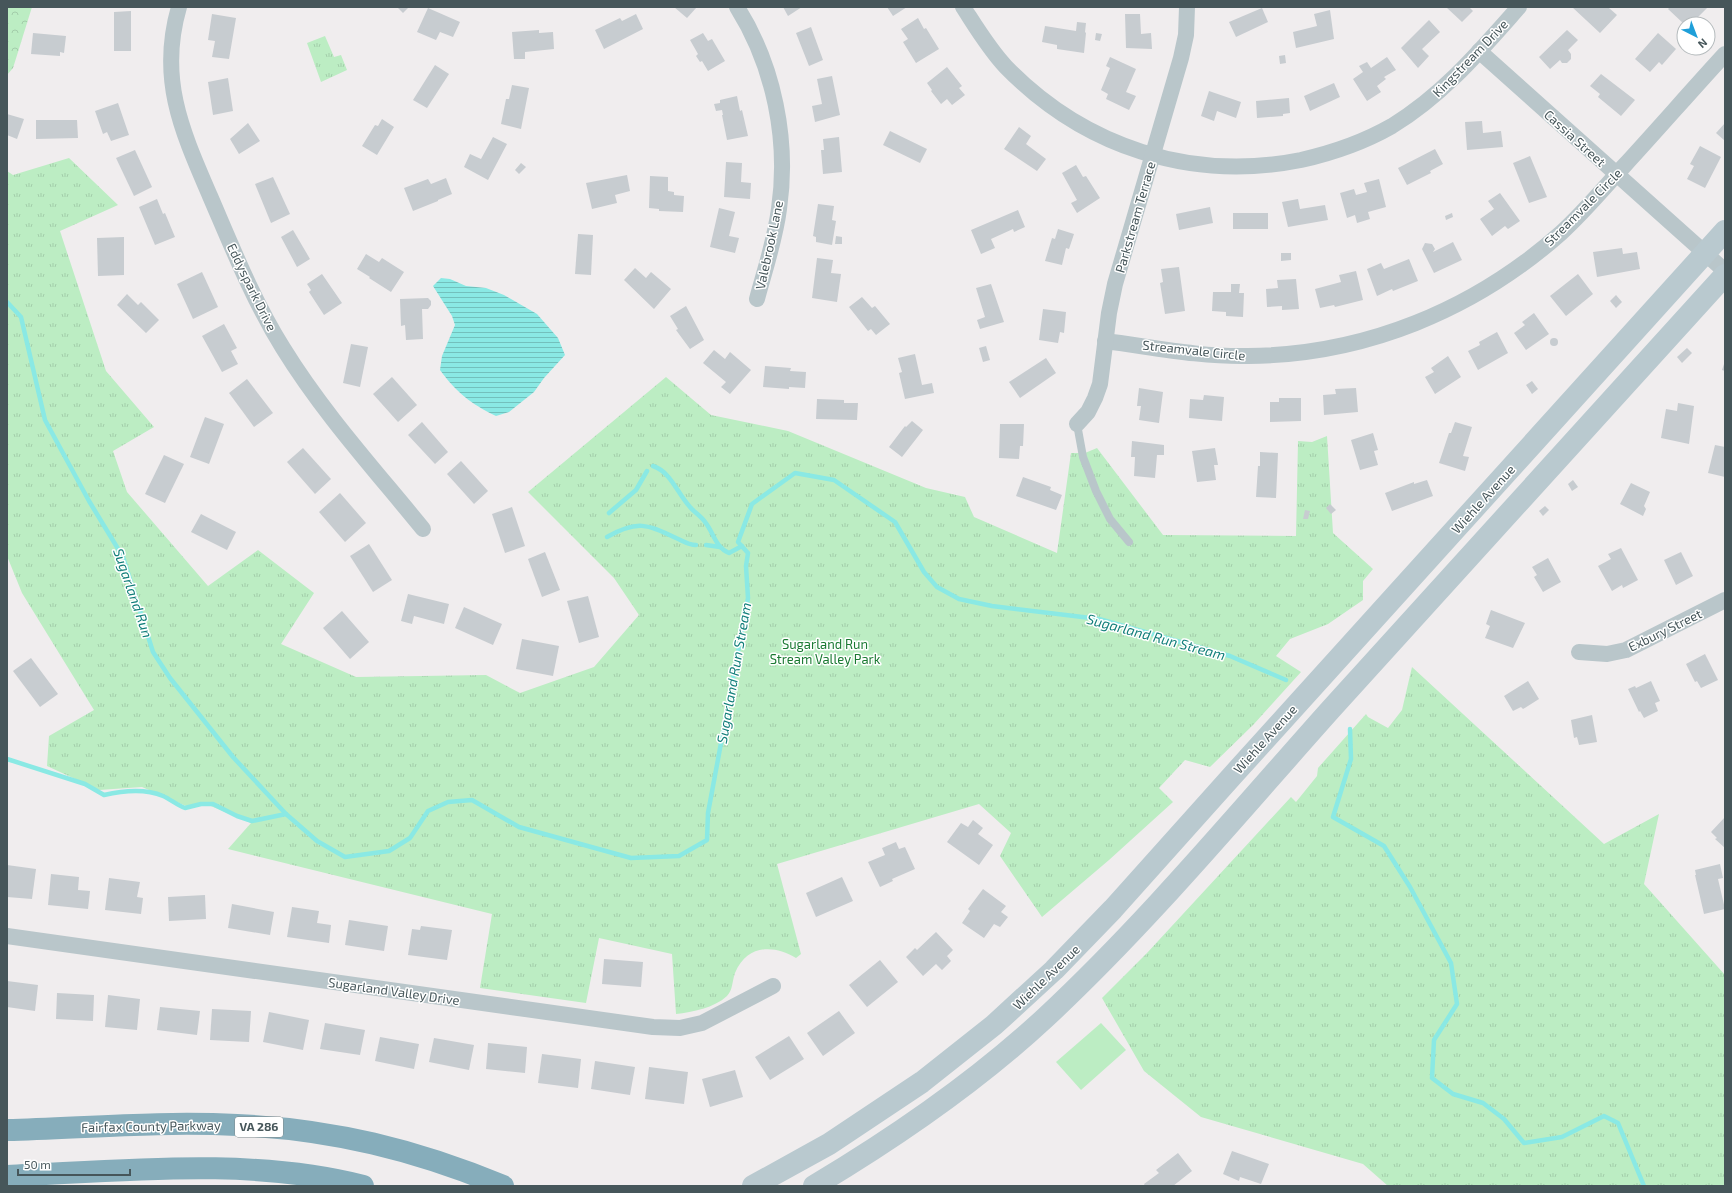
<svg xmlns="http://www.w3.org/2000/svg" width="1732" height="1193" font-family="'Exo 2',sans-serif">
<defs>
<pattern id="forest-crowns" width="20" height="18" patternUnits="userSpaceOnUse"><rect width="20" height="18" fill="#bcedc3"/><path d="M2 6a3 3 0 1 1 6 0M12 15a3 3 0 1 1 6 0" fill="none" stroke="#a3cdaa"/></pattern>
<pattern id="park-tufts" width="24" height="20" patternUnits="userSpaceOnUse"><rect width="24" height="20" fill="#bcedc3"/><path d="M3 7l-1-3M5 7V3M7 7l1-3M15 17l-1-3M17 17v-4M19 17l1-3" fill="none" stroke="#a3cdaa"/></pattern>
<pattern id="water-rules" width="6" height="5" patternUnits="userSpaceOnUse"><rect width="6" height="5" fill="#8ae9e4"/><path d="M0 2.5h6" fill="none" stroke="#73c0bc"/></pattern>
</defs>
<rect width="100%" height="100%" fill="#f0edee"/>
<polygon fill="#bcedc3" points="1101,1023 1126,1050 1081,1090 1056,1062"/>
<polygon fill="url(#forest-crowns)" points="7,7 32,7 13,68 7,75"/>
<g fill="url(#park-tufts)">
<polygon points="325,36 334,57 341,55 347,70 321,82 307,43"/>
<path d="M69,158L118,205L60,231L106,371L154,427L113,451L127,492L208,586L258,550L314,593L281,644L356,677L486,675L520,693L594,667L639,615L614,578L528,492L666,377L711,415L788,431L926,488L965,497L974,517L1057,553L1071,453H1085L1097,448L1163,535L1296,536L1298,441L1312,442L1327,436L1333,533L1373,569L1363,581V600L1328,624L1290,639L1276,656L1301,672L1254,724L1210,767L1185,760L1159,788L1173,802L1109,860L1042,917L1000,856L1011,833L979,804L777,864L801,954L796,958C773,944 747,945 735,973C732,981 733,990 727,996C714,1008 693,1012 676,1014L672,954L599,938L586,1003L480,988L492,914L228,849L251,823L206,804L186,806L142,787L99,790L47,766L49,736L94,710L22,593L7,556V171L13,175Z"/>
<polygon points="1412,667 1604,844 1659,814 1644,884 1725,975 1725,1186 1388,1186 1363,1164 1201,1117 1144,1071 1102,998 1147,953 1291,797 1296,802 1317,776 1318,768 1366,714 1368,717 1388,728 1402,710"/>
</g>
<path fill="url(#water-rules)" d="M441,278L450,279L466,286L486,288L504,295L537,314L558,338L565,355L544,378L534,392L509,412L496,416C471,404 456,392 440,370L442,356L455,325L452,316L433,286Z"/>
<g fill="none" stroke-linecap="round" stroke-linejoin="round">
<g stroke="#8ae9e4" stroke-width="4.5">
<polyline points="7,302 21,317 45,420 89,501 123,557 153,652 170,678 233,757 286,814 317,841 345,857 389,851 410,838 428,811 448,802 472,800 519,827 631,858 679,856 707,840 708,813 748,598 746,566 748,553 738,542 752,504 795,473 834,480 895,522 924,572 937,587 959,599 992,606 1099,619 1230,656 1286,680"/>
<path d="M653,466C671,472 677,493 690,507C694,512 701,516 705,522C714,533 715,547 729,553L742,546"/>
<polyline points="609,513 636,490 647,471"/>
<path d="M607,537C637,520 647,524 676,538C683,541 688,545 696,545"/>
<polyline points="706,545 720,547"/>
<polyline points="1350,729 1351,759 1333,817 1384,846 1410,887 1451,963 1457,1004 1434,1040 1432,1078 1453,1094 1483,1103 1504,1119 1524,1143 1562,1137 1604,1116 1618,1123 1644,1186"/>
<path d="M7,759L85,784L104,795C122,791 144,788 163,796C170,799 177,805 185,808L201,804H213L237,816L252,821L286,814"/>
</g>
</g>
<g fill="#c7ccd0">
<polygon points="397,7 409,7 403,13"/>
<polygon points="674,7 697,7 687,18"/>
<polygon points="783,7 802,7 788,16"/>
<polygon points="887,7 907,7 893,16"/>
<polygon points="1446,7 1469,7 1473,11 1462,22"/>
<polygon points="1572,7 1610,7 1609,8 1617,15 1600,33"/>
<polygon points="1670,7 1708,7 1697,18 1700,21 1698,24 1684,24 1668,9"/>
<polygon points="428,8 460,22 453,37 440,32 436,40 417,32"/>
<polygon points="1262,8 1268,22 1236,37 1229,22"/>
<polygon points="1330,10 1334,39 1296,48 1293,32 1317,26 1314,14"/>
<polygon points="131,11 131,51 114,51 114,12"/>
<polygon points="212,14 236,18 229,59 212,57 215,41 208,40"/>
<polygon points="636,14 643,29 604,49 595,30 620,18 622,21"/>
<polygon points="1125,14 1140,14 1141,34 1151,33 1152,49 1126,48"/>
<polygon points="918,18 924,29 926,28 939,49 916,63 903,42 908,39 901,29"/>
<polygon points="1429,20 1440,32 1422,49 1429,56 1418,68 1401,48"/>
<polygon points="1077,22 1086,23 1085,32 1086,33 1084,53 1057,49 1057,45 1042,42 1045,26 1076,31"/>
<polygon points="811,27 823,60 809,66 796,33"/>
<polygon points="539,30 539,33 553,32 554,49 525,52 525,59 514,59 512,32"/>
<polygon points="1567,30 1578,40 1568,50 1571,54 1571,59 1567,63 1562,63 1560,60 1550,69 1539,57"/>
<polygon points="33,33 66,36 64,53 60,52 60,56 31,54"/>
<polygon points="703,33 708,41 712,39 725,61 708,71 702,61 700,62 696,56 698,54 690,40"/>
<polygon points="1096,33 1102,34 1100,41 1095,40"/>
<polygon points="1658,33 1676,49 1662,65 1659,62 1650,72 1635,59"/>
<polygon points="1285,55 1286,63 1280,64 1279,56"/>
<polygon points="1110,57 1136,69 1126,92 1136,96 1129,110 1106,99 1108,94 1101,90 1110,68 1106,66"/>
<polygon points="1387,57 1396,70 1384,77 1386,79 1377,86 1381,92 1367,101 1353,79 1363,72 1359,66 1367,62 1371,68"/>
<polygon points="435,65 449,74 427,108 413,100"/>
<polygon points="947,67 962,86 959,88 965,95 952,105 947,99 941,104 931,91 932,90 927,83"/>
<polygon points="1601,74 1635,100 1621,116 1598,97 1600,94 1590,86"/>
<polygon points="832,76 840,115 815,122 812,106 822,104 817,79"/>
<polygon points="228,78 233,111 213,115 208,82"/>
<polygon points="1334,83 1340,97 1310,111 1304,96"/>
<polygon points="512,85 529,88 521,129 501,124 506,99 509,99"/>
<polygon points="1209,91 1241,102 1236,118 1217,111 1214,121 1201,116"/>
<polygon points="737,96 740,111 742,110 748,136 727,140 722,115 723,115 722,110 716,111 714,104 720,103 720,100"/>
<polygon points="1289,98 1290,113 1283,114 1283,116 1257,118 1256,101"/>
<polygon points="118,103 129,135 111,141 107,132 103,134 95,111"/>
<polygon points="7,114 24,119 17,139 7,135"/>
<polygon points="382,119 394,127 377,155 362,146 375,125 378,126"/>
<polygon points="36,120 77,120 78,138 36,139"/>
<polygon points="1482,121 1483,133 1501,131 1503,147 1467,150 1465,122"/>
<polygon points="248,123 260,141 239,154 230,139"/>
<polygon points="1725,123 1725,141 1716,133"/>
<polygon points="1019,127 1031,136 1026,144 1046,159 1037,171 1004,149"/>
<polygon points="890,131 927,149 920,163 883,145"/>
<polygon points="493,137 507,144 488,180 464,167 470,154 481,159"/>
<polygon points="839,137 842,172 823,174 821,150 824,150 823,139"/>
<polygon points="1700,146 1721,157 1705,188 1687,179 1694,166 1690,164"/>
<polygon points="1435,149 1443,164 1430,171 1431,173 1407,185 1398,168"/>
<polygon points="135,150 152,187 134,196 116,158"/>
<polygon points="1530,156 1547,197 1529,203 1513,163"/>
<polygon points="726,162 742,163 741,182 751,183 750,199 724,197"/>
<polygon points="521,163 526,167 519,174 515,170"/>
<polygon points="1076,165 1083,177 1086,176 1100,198 1077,213 1071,203 1077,200 1062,173"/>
<polygon points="627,175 630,191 615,195 617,203 592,209 586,183"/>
<polygon points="650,176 668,177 668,191 674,192 674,195 684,196 683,212 659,211 659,209 649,208"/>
<polygon points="273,177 290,214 271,223 255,184"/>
<polygon points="446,178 452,194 438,200 438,201 413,211 404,188 428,179 431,184"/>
<polygon points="1379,179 1386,207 1368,212 1370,219 1357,223 1355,215 1347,218 1340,193 1354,189 1356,195 1367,192 1364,183"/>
<polygon points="1500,193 1520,221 1508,229 1505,226 1492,236 1480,219 1494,209 1488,201"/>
<polygon points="157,199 163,214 165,213 175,237 155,245 139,207"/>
<polygon points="1298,199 1300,209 1325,205 1328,220 1288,227 1282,202"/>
<polygon points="818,204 834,206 832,220 836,221 832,245 816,242 816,237 813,236"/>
<polygon points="1210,207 1213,223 1179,230 1176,214"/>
<polygon points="719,208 735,212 729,236 739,238 735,253 710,247"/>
<polygon points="1018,210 1025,227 1014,232 1013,229 991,239 995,248 981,254 971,230"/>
<rect x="1233" y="213" width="35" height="16"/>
<polygon points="1452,213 1453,217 1446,220 1445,216"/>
<polygon points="1058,229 1074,234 1069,249 1066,248 1062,265 1045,261 1052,238 1055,239"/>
<polygon points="293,230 310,259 297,267 281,237"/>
<polygon points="578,234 593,235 591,275 575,274"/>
<polygon points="836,236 842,237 842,244 835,244"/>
<polygon points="124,237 124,275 98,276 97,238"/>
<polygon points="1453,242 1462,260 1434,273 1422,249 1425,243 1432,244 1435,249 1433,252"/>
<polygon points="1622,248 1623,254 1637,252 1640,269 1597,277 1593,252"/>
<polygon points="1281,253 1291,253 1291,260 1281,261"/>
<polygon points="366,254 379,262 382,258 404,272 391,292 369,278 370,277 357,269"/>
<polygon points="817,258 833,260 831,273 841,274 837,302 812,298"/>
<polygon points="1409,259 1418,281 1393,291 1392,289 1377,296 1367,269 1381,263 1384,269"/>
<polygon points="1179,267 1185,311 1165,314 1160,283 1163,282 1161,269"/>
<polygon points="635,268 646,278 651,272 671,289 654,309 624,280"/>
<polygon points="1356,271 1363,300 1335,307 1334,305 1320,308 1315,289 1341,282 1339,275"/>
<polygon points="202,272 218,307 193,319 177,284"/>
<polygon points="322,274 342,303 324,315 309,292 311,290 307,284"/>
<polygon points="1578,274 1593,294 1566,316 1550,296"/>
<polygon points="1296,279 1299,309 1282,310 1282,306 1267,307 1266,289 1278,288 1277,280"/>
<polygon points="991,284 1004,322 980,329 977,320 985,317 976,288"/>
<polygon points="1231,284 1240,284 1239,293 1244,293 1243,317 1226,316 1226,312 1212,311 1213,292 1231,292"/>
<polygon points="127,294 138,305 141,302 159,320 146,333 117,305"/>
<polygon points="1616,295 1622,302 1616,308 1610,301"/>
<polygon points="862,297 872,308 875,306 890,324 876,335 871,329 868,331 849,307"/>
<polygon points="428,298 431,301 431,305 428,309 422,309 423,339 406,340 405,325 401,326 400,299"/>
<polygon points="686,306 704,340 690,349 676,330 678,329 670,316"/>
<polygon points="1043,309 1066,312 1064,333 1060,332 1058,343 1039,340"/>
<polygon points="1534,313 1549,334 1526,350 1514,333 1525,325 1522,322"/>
<polygon points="224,324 237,348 231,351 238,364 222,372 202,336"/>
<polygon points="1497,332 1508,353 1478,370 1468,351 1480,345 1479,342"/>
<circle cx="1554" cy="342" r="4"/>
<polygon points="351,344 368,347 360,387 343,383"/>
<polygon points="986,346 990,360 983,362 979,348"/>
<polygon points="1687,348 1692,353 1682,363 1677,357"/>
<polygon points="714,350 725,359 730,352 751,370 730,394 721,387 726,382 703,363"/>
<polygon points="915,354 922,385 932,383 934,393 905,399 899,373 902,372 898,358"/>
<polygon points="1448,356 1461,377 1435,394 1425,377 1434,372 1431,368"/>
<polygon points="1046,358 1056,373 1020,398 1009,382"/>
<polygon points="1725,361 1725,371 1722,370"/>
<polygon points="765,366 791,368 790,371 806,372 805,388 789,387 789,389 763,387"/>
<polygon points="392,377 417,405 398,422 373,394"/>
<polygon points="247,379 273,413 254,427 229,393"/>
<polygon points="1532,381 1538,389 1532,394 1526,385"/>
<polygon points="1139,388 1163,392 1159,423 1139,420 1141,406 1137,406"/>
<polygon points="1356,388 1358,412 1324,415 1323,395 1336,394 1335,389"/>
<polygon points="1204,395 1224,397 1222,421 1189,418 1190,399 1203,400"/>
<polygon points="1279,398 1301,398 1301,421 1270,422 1270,402 1279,402"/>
<polygon points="817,399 844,400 844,403 858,403 857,420 816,419"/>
<polygon points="1678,403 1694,406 1689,444 1661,438 1666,409 1677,411"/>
<polygon points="205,417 224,424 209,464 190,457"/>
<polygon points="912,421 923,430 902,457 889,447 905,426 906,427"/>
<polygon points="422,422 448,452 435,464 408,435"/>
<polygon points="1455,422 1472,427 1463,456 1469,457 1465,471 1439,463 1449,433 1451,433"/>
<polygon points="1000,424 1024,424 1023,446 1020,446 1019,459 999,458"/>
<polygon points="1373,433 1378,450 1374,451 1378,465 1360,470 1351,440"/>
<polygon points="1132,441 1164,445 1164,455 1157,455 1155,478 1134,476 1135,457 1131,457"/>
<polygon points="1715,445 1725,447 1725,477 1708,473"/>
<polygon points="303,448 331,479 315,494 287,462"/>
<polygon points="1215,448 1218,465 1214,465 1216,480 1197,482 1192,451"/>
<polygon points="1260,452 1278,453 1276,498 1256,497 1258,466 1260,466"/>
<polygon points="164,455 184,464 165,503 145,494"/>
<polygon points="461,461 488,491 474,504 447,474"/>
<polygon points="1023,477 1051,487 1050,490 1062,495 1056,510 1016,496"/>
<polygon points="1427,480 1433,496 1392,511 1385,493 1414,482 1414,484"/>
<polygon points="1573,480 1578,487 1572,491 1568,484"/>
<polygon points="1631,483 1650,492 1644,506 1646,509 1643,516 1620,504"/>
<polygon points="340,493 366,523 345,542 319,512"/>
<polygon points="1330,504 1336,510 1331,514 1326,508"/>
<polygon points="1545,506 1549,510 1543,516 1539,511"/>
<polygon points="512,507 525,546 505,553 492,514"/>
<polygon points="1305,510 1310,511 1308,519 1303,519"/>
<polygon points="201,514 236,532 227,550 191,532"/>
<polygon points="369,544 392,580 373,592 350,556"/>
<polygon points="1621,548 1638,580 1623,588 1622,585 1612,591 1598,566 1611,559 1608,554"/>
<polygon points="545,552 560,590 542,597 528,559"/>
<polygon points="1681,552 1693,576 1676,585 1664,560"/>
<polygon points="1548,558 1561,582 1543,592 1534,577 1537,575 1532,567"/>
<polygon points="408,594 449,604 444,624 414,616 412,624 401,621"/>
<polygon points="588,596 599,637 579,643 567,601"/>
<polygon points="464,607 502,624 493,645 455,628"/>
<polygon points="1491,610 1525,623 1513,648 1485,638 1490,626 1486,624"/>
<polygon points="342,611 369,642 350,659 323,628"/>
<polygon points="522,639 559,646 553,676 516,669"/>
<polygon points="1705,654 1718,680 1701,688 1697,681 1695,682 1686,664"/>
<polygon points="31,658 58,694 40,707 13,671"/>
<polygon points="1528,681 1539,699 1523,709 1521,707 1513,711 1504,696"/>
<polygon points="1651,681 1660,701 1655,703 1658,711 1644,718 1640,711 1639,712 1628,689 1635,686 1636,688"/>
<polygon points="1592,715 1597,742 1579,745 1577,737 1574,738 1571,720"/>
<polygon points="1725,817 1725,848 1715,839 1717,838 1711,832"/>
<polygon points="973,820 983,828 978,834 993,845 979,865 947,842 961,823 968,827"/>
<polygon points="896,842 899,849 905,847 915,869 892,879 893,881 880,887 868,862 885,855 882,848"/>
<polygon points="1720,864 1723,878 1718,879 1725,909 1704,914 1695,875 1696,875 1695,870"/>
<polygon points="7,865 36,869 32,899 7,897"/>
<polygon points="51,874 79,877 78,890 90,891 88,909 48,905"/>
<polygon points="842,877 853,901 816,917 806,893"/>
<polygon points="109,878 140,882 137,897 143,898 141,914 105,910"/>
<polygon points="983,889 1006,906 1001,912 1008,917 1000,927 994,924 984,938 962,923 970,911 968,909"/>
<polygon points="205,895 206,919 169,921 168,897"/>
<polygon points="232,904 274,912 270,935 228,928"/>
<polygon points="292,907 319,911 317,923 331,925 329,943 287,937"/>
<polygon points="349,920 388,926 384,951 345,945"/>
<polygon points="421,926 452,930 447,960 408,955 412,929 420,930"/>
<polygon points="936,932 953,950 947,956 951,961 942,970 936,964 923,976 906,957 915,948 917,950"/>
<polygon points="604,959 643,962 641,987 602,984"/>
<polygon points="880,960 898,982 867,1007 849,985"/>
<polygon points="7,981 38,985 35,1011 7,1007"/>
<polygon points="57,993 94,995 93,1021 56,1019"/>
<polygon points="108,995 140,999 137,1030 105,1027"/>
<polygon points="160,1007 200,1011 197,1035 157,1030"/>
<polygon points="212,1009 251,1011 249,1042 210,1040"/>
<polygon points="839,1011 855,1033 823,1056 807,1033"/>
<polygon points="269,1012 309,1020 303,1050 263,1042"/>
<polygon points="325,1023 365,1030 360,1055 320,1049"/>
<polygon points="789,1036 804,1059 770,1080 755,1057"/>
<polygon points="380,1037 419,1044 414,1069 375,1061"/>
<polygon points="434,1038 474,1045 469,1070 429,1062"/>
<polygon points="488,1043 527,1047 525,1073 486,1069"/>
<polygon points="542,1054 581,1059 578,1088 538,1083"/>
<polygon points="595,1061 635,1067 630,1095 591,1089"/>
<polygon points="649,1067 688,1072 684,1104 645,1099"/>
<polygon points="735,1070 743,1097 710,1107 702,1079"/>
<polygon points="1232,1151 1269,1164 1261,1184 1240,1177 1239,1181 1223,1174"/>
<polygon points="1178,1153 1192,1171 1173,1186 1145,1186 1144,1184 1159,1173 1156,1170"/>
</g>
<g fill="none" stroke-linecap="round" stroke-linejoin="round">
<polyline stroke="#b9c6ca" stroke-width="8" points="1077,424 1083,457 1096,491 1110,519 1129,542"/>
<g stroke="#b9c6ca" stroke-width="16">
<path d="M179,7C158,79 182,131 210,196C232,247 253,300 283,348C323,413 375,470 423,529"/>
<path d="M737,7C774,66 789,140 779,209C775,240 765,269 757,299"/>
<path d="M963,7C976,27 989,49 1006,67C1084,147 1191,182 1301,160C1332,153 1364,142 1392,126C1443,95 1480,51 1519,7"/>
<polyline points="1479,51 1725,271"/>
<path d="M1105,341C1152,347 1200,357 1248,356C1365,355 1474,310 1561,233C1584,212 1604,188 1624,166C1658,129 1691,91 1725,54"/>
<polyline points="1077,424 1088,412 1095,398 1100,384 1109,313 1115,284 1181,58 1186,35 1187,7"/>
<polyline points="1579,652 1607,654 1626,650 1725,600"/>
<polyline points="7,936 653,1027 680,1028 702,1023 773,986"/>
</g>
<g stroke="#b9c9cf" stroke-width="22">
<polyline points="753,1186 829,1144 922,1082 994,1025 1054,970 1113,909 1233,775 1725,231"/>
<path d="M814,1186C896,1137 975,1083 1045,1018C1148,922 1238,813 1332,708C1463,563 1594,419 1725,275"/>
</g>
<g stroke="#86adbb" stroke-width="22">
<path d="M7,1130C83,1128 160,1121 237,1125C332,1129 416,1150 503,1186"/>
<path d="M7,1176C121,1171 251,1157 363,1186"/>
</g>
</g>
<g text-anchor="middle" stroke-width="3" stroke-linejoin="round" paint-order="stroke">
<rect fill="#fff" stroke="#7e898c" stroke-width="1" x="235" y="1117" width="48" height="20" rx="3"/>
<g font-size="12" font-weight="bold" fill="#46565a">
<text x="259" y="1131">VA 286</text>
</g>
<g font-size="13" fill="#46565a" stroke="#fff">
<text transform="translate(1470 58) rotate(-46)" y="5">Kingstream Drive</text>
<text transform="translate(1575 138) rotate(42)" y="5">Cassia Street</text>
<text transform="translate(1583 207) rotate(-45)" y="5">Streamvale Circle</text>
<text transform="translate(1135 217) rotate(-74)" y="5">Parkstream Terrace</text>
<text transform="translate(769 245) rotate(-78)" y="5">Valebrook Lane</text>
<text transform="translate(252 287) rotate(64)" y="5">Eddyspark Drive</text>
<text transform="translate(1194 350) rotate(6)" y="5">Streamvale Circle</text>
<text transform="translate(1483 499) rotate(-48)" y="5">Wiehle Avenue</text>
<text transform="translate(1665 630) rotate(-26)" y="5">Exbury Street</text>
<text transform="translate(1265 739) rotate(-48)" y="5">Wiehle Avenue</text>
<text transform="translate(1046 977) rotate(-44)" y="5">Wiehle Avenue</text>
<text transform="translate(394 991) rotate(8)" y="5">Sugarland Valley Drive</text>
<text transform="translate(151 1126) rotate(-1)" y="5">Fairfax County Parkway</text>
</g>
<g font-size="13" fill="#197931" stroke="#fff">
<text x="825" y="649">Sugarland Run<tspan x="825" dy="15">Stream Valley Park</tspan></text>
</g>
<g font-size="14" font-style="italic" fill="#107e79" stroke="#fff">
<text transform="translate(133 593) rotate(71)" y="5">Sugarland Run</text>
<text transform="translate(1156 637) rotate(15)" y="5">Sugarland Run Stream</text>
<text transform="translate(734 673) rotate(-80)" y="5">Sugarland Run Stream</text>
</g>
</g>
<rect width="1732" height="1193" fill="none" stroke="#46565a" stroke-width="16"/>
<g transform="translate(1696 36) rotate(138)"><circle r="19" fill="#ffffff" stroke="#b5bbbd"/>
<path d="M0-3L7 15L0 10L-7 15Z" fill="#1e9fd9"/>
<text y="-6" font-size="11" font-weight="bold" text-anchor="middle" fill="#46565a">N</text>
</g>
<path d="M18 1169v6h112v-6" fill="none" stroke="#46565a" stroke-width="2"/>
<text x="24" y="1169" font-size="12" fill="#46565a" stroke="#ffffff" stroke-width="3" paint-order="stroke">50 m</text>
</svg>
